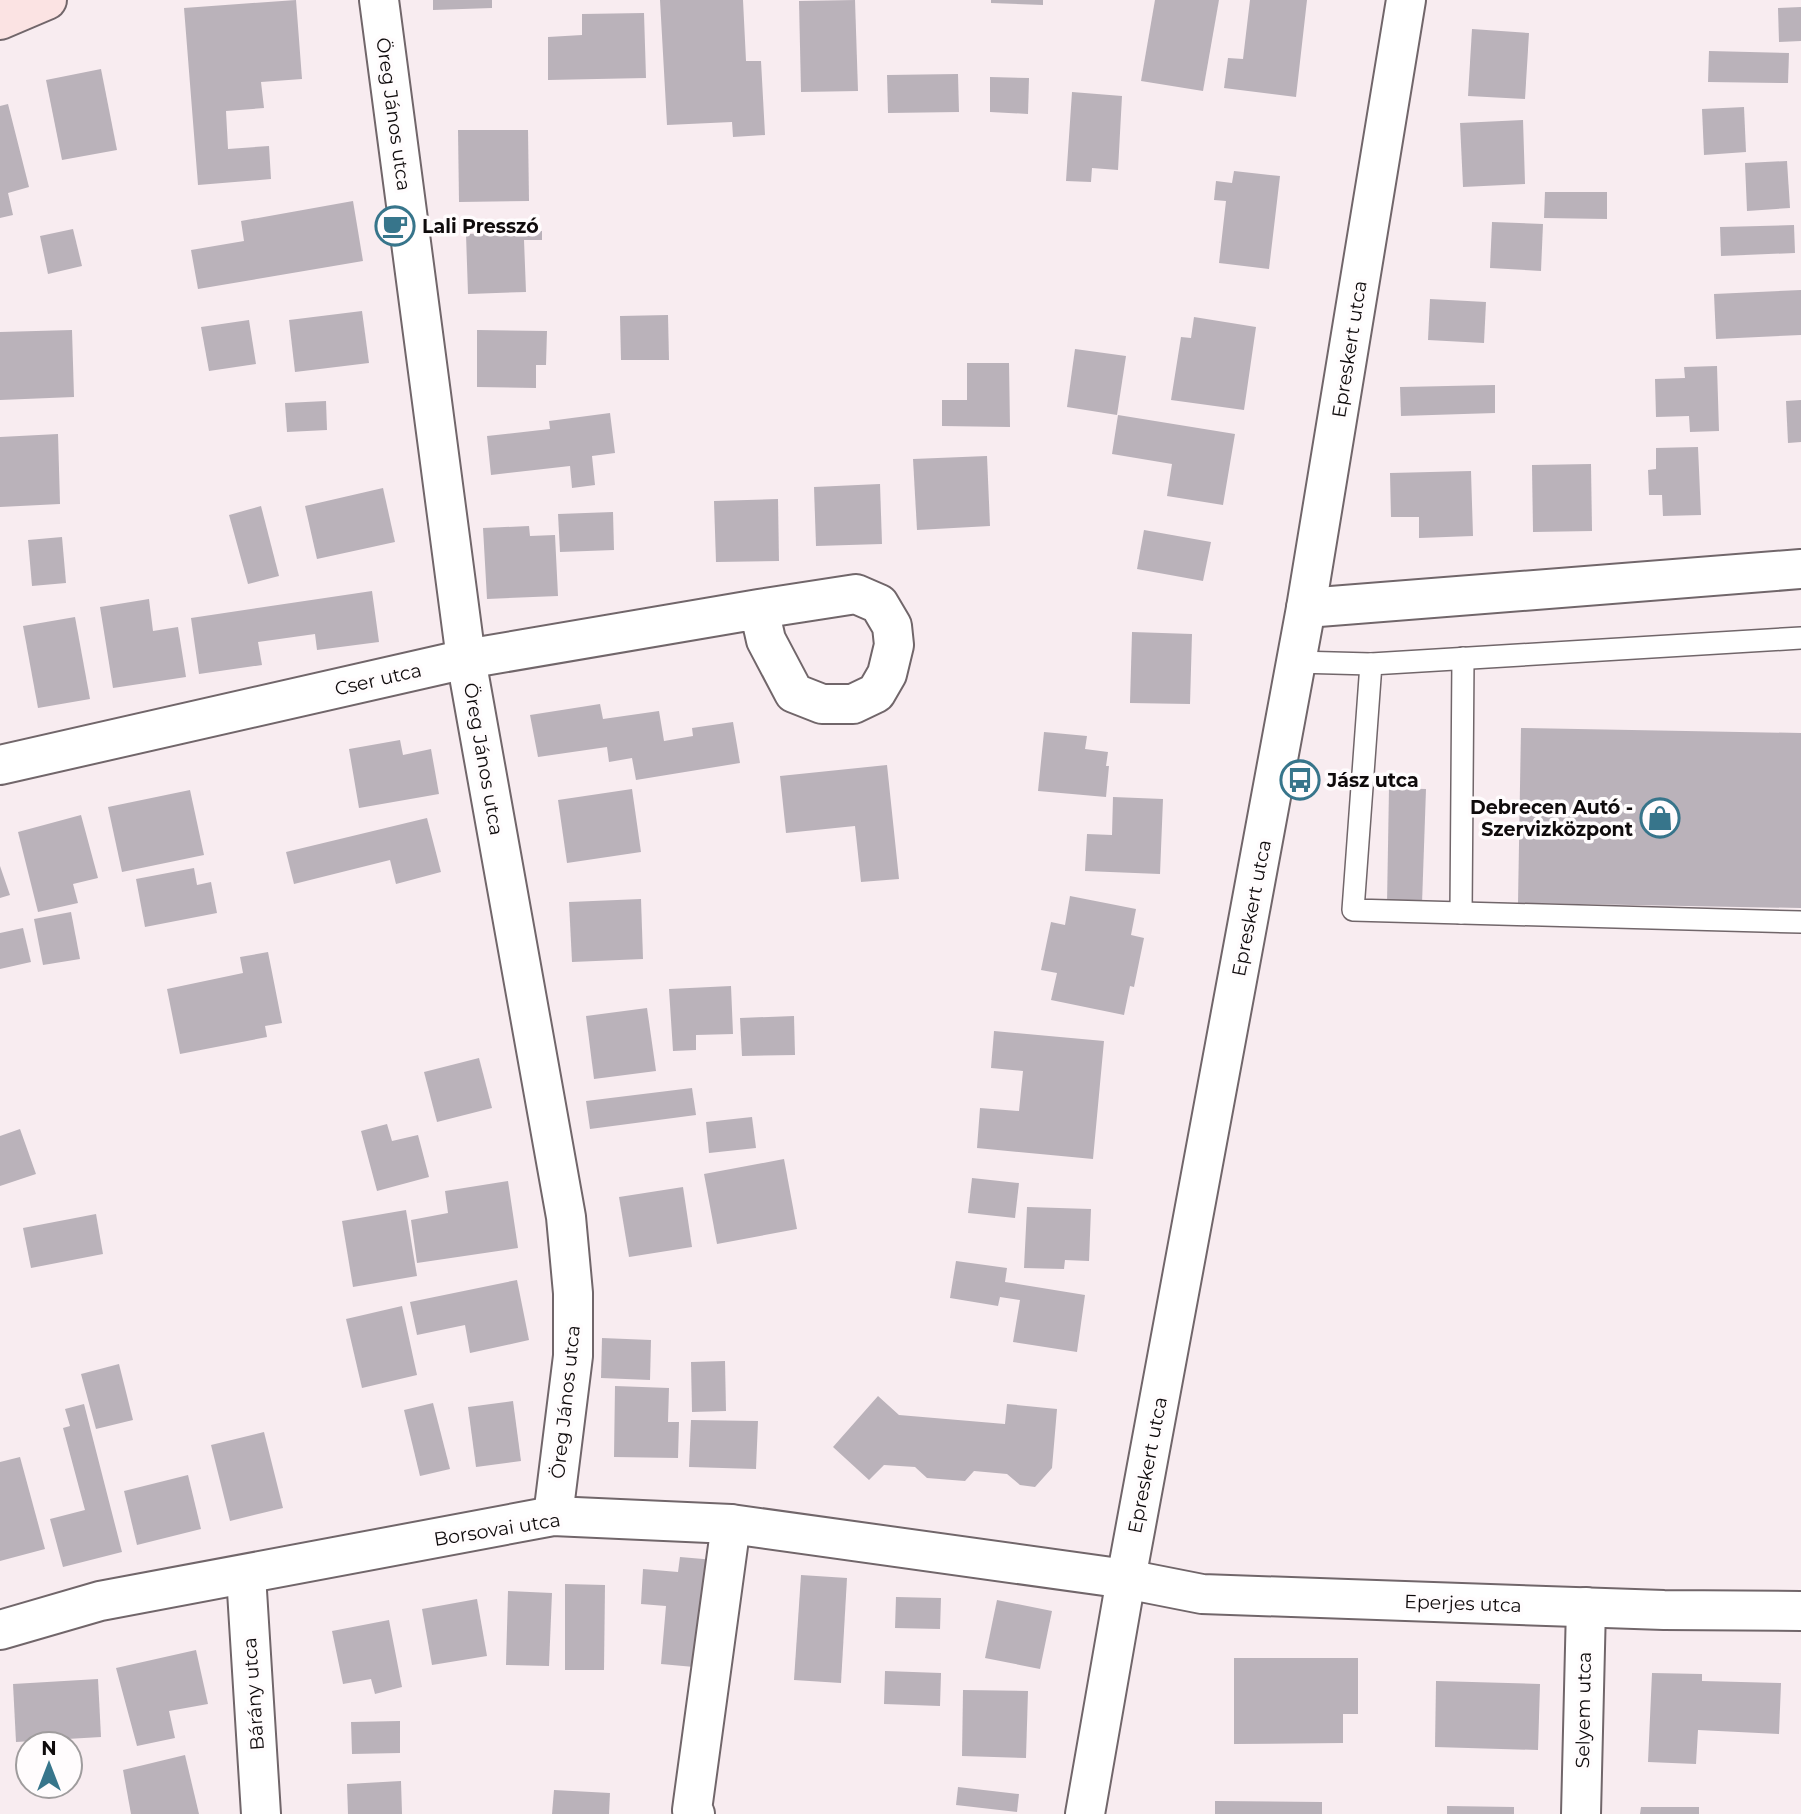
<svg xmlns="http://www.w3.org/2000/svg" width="1801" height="1814" font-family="Montserrat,sans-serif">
<rect width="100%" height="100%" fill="#f8ecf0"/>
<g fill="#bab2ba">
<polygon points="296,0 302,79 261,82 264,108 226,111 228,149 269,146 271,179 198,185 184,8"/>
<polygon points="433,0 492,0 492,8 433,10"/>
<polygon points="660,0 743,0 746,61 761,61 765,135 733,137 732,122 667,125"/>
<polygon points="855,0 858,91 801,92 799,1"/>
<polygon points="991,0 1043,0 1043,5 991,3"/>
<polygon points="1155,0 1219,0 1203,91 1141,81"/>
<polygon points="1250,0 1307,0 1296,97 1224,88 1228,58 1243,59"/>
<polygon points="1801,7 1801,41 1779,42 1778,8"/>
<polygon points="644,13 646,78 548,80 548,37 582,35 582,14"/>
<polygon points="1472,29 1529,33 1525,99 1468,96"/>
<polygon points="1709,51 1789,53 1788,83 1708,82"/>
<polygon points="101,69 117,150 62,160 46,80"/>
<polygon points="958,74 959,112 888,113 887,75"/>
<polygon points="990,77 1029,78 1028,114 990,112"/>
<polygon points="1072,92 1122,96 1118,170 1092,168 1091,182 1066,181"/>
<polygon points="8,104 29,187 8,193 13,215 0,218 0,106"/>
<polygon points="1744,107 1746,152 1704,155 1702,109"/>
<polygon points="1523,120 1525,184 1463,187 1460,123"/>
<polygon points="458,130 528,130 529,201 459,202"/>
<polygon points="1787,161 1790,208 1747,211 1745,163"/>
<polygon points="1234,171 1280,176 1269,269 1219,263 1226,201 1214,200 1216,181 1232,183"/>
<polygon points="1545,192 1607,192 1607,219 1544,218"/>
<polygon points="353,201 363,261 198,289 191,250 244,241 241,221"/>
<polygon points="1492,222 1543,224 1541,271 1490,268"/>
<polygon points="1794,225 1795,253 1721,256 1720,227"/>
<polygon points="73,229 82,266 48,274 40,236"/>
<polygon points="542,231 542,240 524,240 526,292 468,294 466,234"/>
<polygon points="1801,290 1801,335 1716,339 1714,294"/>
<polygon points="1430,299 1486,302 1484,343 1428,340"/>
<polygon points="362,311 369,363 295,372 289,320"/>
<polygon points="668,315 669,360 621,360 620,316"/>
<polygon points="1194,317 1256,327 1244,410 1171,400 1181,337 1191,338"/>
<polygon points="249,320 256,364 209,371 201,327"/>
<polygon points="72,330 74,397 0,400 0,332"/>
<polygon points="477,330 547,331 546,365 536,365 536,388 477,387"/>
<polygon points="1075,349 1126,356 1117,415 1067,407"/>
<polygon points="967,363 1009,363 1010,427 942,426 942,400 967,400"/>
<polygon points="1717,366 1719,431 1690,432 1689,416 1656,417 1655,379 1685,378 1684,367"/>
<polygon points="1495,385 1495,413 1401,416 1400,387"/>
<polygon points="1801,400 1801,442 1788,443 1786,401"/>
<polygon points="326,401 327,430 287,432 285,403"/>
<polygon points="610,413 615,453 592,456 595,485 572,488 570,466 491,475 487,436 550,429 549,421"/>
<polygon points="1118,415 1235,434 1223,505 1167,496 1172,464 1112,454"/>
<polygon points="58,434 60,504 0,507 0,437"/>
<polygon points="1698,447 1701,515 1663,516 1662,495 1649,495 1648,470 1656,469 1656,448"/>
<polygon points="987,456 990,526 917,530 913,459"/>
<polygon points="1591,464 1592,531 1533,532 1532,465"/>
<polygon points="1471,471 1473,536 1419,538 1419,517 1391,517 1390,473"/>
<polygon points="880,484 882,544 816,546 814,487"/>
<polygon points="383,488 395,542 317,559 305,506"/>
<polygon points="778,499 779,561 716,562 714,501"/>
<polygon points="261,506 279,576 248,584 229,515"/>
<polygon points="613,512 614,550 560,552 558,514"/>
<polygon points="529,526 530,536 555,535 558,596 487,599 483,528"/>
<polygon points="1144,530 1211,542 1203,581 1137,569"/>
<polygon points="62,537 66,583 32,586 28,540"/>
<polygon points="372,591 379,642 317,650 315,634 258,642 262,665 199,674 191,618"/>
<polygon points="149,599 153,631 178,627 186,677 113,688 100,607"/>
<polygon points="75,617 90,699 38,708 23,626"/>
<polygon points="1132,632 1192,634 1190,704 1130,703"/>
<polygon points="600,704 603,719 659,711 664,741 693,736 692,728 733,722 740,763 636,780 632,758 609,762 607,747 538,757 530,715"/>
<polygon points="1521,728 1801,733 1801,908 1518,903"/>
<polygon points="1044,732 1087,736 1085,749 1108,752 1106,766 1109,766 1106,797 1038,791"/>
<polygon points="400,740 403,755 431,749 439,794 359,808 349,749"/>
<polygon points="887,765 899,879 861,882 855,826 786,833 780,776"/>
<polygon points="1389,788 1426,789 1422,904 1387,904"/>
<polygon points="632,789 641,852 567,863 558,800"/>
<polygon points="190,790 204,855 122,872 108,807"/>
<polygon points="1113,797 1163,799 1160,874 1085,871 1087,834 1112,835"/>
<polygon points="81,815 98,878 73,884 78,903 38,912 18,832"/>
<polygon points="427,818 441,872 396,884 390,860 294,884 286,852"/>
<polygon points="0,866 10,895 0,898"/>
<polygon points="194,868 197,885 211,882 217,913 145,927 136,879"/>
<polygon points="1070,896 1136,909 1131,935 1144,938 1134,987 1130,986 1124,1015 1051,1000 1057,973 1041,970 1051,922 1065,925"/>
<polygon points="641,899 643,959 572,962 569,902"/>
<polygon points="71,912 80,959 43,965 34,919"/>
<polygon points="23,928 31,962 0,969 0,933"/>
<polygon points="268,952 282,1023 265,1026 267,1037 180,1054 167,989 243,973 240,957"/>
<polygon points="731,986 733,1034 696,1035 696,1050 673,1051 669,989"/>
<polygon points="647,1008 656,1071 594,1079 586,1016"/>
<polygon points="794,1016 795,1055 742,1056 740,1018"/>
<polygon points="994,1031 1104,1041 1093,1159 977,1148 980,1108 1019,1111 1023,1071 991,1068"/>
<polygon points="479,1058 492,1108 437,1122 424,1072"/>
<polygon points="692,1088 696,1115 590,1129 586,1101"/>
<polygon points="752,1117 756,1148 709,1153 706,1122"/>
<polygon points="387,1124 392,1141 418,1135 429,1177 377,1191 361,1131"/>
<polygon points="20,1129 36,1174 0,1186 0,1136"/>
<polygon points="784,1159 797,1229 717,1244 704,1174"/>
<polygon points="972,1178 1019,1183 1015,1218 968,1213"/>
<polygon points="508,1181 518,1248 417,1263 411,1220 448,1213 445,1191"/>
<polygon points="683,1187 692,1247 629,1257 619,1197"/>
<polygon points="1027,1207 1091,1209 1089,1261 1065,1260 1064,1269 1024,1268"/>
<polygon points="406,1210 417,1276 353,1287 342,1221"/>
<polygon points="96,1214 103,1254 31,1268 23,1228"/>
<polygon points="956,1261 1007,1268 1005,1282 1085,1295 1077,1352 1013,1342 1020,1300 1000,1297 998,1306 950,1298"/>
<polygon points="517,1280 529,1340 470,1353 465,1325 417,1335 410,1302"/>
<polygon points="402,1306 417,1375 362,1388 346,1319"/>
<polygon points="602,1338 651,1340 650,1380 601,1378"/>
<polygon points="725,1361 726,1411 692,1412 691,1362"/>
<polygon points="119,1364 133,1420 96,1429 81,1374"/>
<polygon points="615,1386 669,1388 668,1422 679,1422 678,1458 614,1457"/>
<polygon points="878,1396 899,1415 1005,1424 1007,1404 1057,1409 1052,1468 1035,1487 1020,1485 1007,1474 974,1471 965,1481 927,1478 915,1467 884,1465 869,1480 833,1447"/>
<polygon points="513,1401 521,1461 476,1467 468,1407"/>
<polygon points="433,1403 450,1469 420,1476 404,1410"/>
<polygon points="84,1404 122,1552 63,1567 50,1519 85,1510 63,1428 70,1426 65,1409"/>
<polygon points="691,1420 758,1421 756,1469 689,1467"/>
<polygon points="264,1432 283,1508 230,1521 211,1445"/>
<polygon points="20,1457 45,1549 0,1561 0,1462"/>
<polygon points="188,1475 201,1529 137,1545 124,1491"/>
<polygon points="680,1557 715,1560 705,1668 661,1664 666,1606 641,1604 643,1569 678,1572"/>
<polygon points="801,1575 847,1578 841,1683 794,1680"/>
<polygon points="565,1584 605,1585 604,1670 565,1670"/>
<polygon points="508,1591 552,1593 549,1666 506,1665"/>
<polygon points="896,1597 941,1598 940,1629 895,1628"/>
<polygon points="477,1599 487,1656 432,1665 422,1609"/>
<polygon points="997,1600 1052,1611 1040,1669 985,1658"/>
<polygon points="389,1620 402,1687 375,1694 371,1679 343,1684 332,1631"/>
<polygon points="196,1650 208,1704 169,1711 175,1738 137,1746 116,1668"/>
<polygon points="1234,1658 1358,1658 1358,1714 1343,1714 1343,1743 1234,1744"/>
<polygon points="885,1671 941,1673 940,1706 884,1704"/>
<polygon points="1652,1673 1702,1674 1702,1681 1781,1683 1779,1734 1698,1730 1696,1764 1648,1762"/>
<polygon points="98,1679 101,1737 16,1742 13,1684"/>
<polygon points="1436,1681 1540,1684 1538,1750 1435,1747"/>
<polygon points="963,1690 1028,1691 1026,1758 962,1756"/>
<polygon points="400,1721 400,1753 352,1754 351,1722"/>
<polygon points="185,1755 199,1814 131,1814 123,1770"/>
<polygon points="401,1781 402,1814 348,1814 347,1784"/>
<polygon points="958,1787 1019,1794 1017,1812 956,1805"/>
<polygon points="554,1790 610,1793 609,1814 552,1814"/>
<polygon points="1215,1801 1322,1802 1322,1814 1215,1814"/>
<polygon points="1447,1806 1514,1807 1514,1814 1447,1814"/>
<polygon points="1641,1807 1699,1807 1699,1814 1640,1814"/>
</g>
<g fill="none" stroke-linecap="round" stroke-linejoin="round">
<g stroke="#71666a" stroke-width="24">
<g id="lane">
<polyline points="1801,638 1371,664 1353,910 1801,922"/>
<polyline points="1296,662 1371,664"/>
<polyline points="1461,913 1463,658"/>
</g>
</g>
<g stroke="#71666a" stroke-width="42">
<g id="street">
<polyline points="379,0 466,659 566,1217 573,1293 573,1356 553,1516"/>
<polyline points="1306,608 1801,569"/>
<polyline points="0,765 466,659 759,609 856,594 879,604 892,626 894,645 887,674 876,693 853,704 822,704 794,693 766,640 759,609"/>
<polyline points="246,1575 261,1814"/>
<polyline points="0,1630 100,1601 553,1516 731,1524 1126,1579 1202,1594 1664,1610 1801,1611"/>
<polyline points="695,1814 692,1810 731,1524"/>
<polyline points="1085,1814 1126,1579 1306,608 1406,0"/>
<polyline points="1581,1814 1586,1607"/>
</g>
</g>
<g stroke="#71666a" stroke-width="42">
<polyline id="secondary" points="0,20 47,0"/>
</g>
<use href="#lane" stroke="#fff" stroke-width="21"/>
<use href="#street" stroke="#fff" stroke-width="38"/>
<use href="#secondary" stroke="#fbe3e3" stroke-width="38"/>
</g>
<defs>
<g id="cafe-ring" transform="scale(2.0125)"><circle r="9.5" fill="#fffcfd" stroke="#37758b" stroke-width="1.5"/><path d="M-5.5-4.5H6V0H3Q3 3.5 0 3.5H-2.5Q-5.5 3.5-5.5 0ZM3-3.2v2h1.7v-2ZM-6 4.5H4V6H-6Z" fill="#37758b"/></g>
<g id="bus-ring" transform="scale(2.0125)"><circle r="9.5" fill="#fffcfd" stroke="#37758b" stroke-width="1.5"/><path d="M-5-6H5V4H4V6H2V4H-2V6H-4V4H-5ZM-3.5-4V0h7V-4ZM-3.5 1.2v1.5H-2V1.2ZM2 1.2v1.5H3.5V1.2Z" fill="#37758b"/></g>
<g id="shop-ring" transform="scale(2.0125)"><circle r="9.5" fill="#fffcfd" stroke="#37758b" stroke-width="1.5"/><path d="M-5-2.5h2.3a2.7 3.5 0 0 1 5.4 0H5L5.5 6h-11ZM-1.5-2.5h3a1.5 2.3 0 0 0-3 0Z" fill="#37758b"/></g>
</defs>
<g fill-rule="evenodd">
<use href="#cafe-ring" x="395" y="226"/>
<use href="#bus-ring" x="1300" y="780"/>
<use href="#shop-ring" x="1660" y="818"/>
</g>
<g text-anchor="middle" stroke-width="7" stroke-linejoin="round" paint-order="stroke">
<g font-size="19" fill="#0f0b0c" stroke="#fffcfd">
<text transform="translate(394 114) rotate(82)" y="7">Öreg János utca</text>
<text transform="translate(1349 349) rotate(-81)" y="7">Epreskert utca</text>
<text transform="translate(378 679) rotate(-13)" y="7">Cser utca</text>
<text transform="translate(484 759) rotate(80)" y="7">Öreg János utca</text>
<text transform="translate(1251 908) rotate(-79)" y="7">Epreskert utca</text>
<text transform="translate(565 1402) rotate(-84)" y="7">Öreg János utca</text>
<text transform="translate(1147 1465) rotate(-79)" y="7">Epreskert utca</text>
<text transform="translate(497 1529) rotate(-9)" y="7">Borsovai utca</text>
<text transform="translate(1463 1603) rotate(2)" y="7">Eperjes utca</text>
<text transform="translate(253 1694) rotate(-94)" y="7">Bárány utca</text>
<text transform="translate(1583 1710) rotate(-89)" y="7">Selyem utca</text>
</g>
<g font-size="19" font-weight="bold" fill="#0f0b0c" stroke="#fffcfd" text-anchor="start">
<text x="422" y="233">Lali Presszó</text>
<text x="1327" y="787">Jász utca</text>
<text x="1633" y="814" text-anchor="end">Debrecen Autó -<tspan x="1633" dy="22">Szervizközpont</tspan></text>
</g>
</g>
<g transform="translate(49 1765)"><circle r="33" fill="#fffcfd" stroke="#9f9c9d" stroke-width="2"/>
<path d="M0-5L12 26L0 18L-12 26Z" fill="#37758b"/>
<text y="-10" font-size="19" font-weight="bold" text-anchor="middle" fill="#0f0b0c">N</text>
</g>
</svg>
